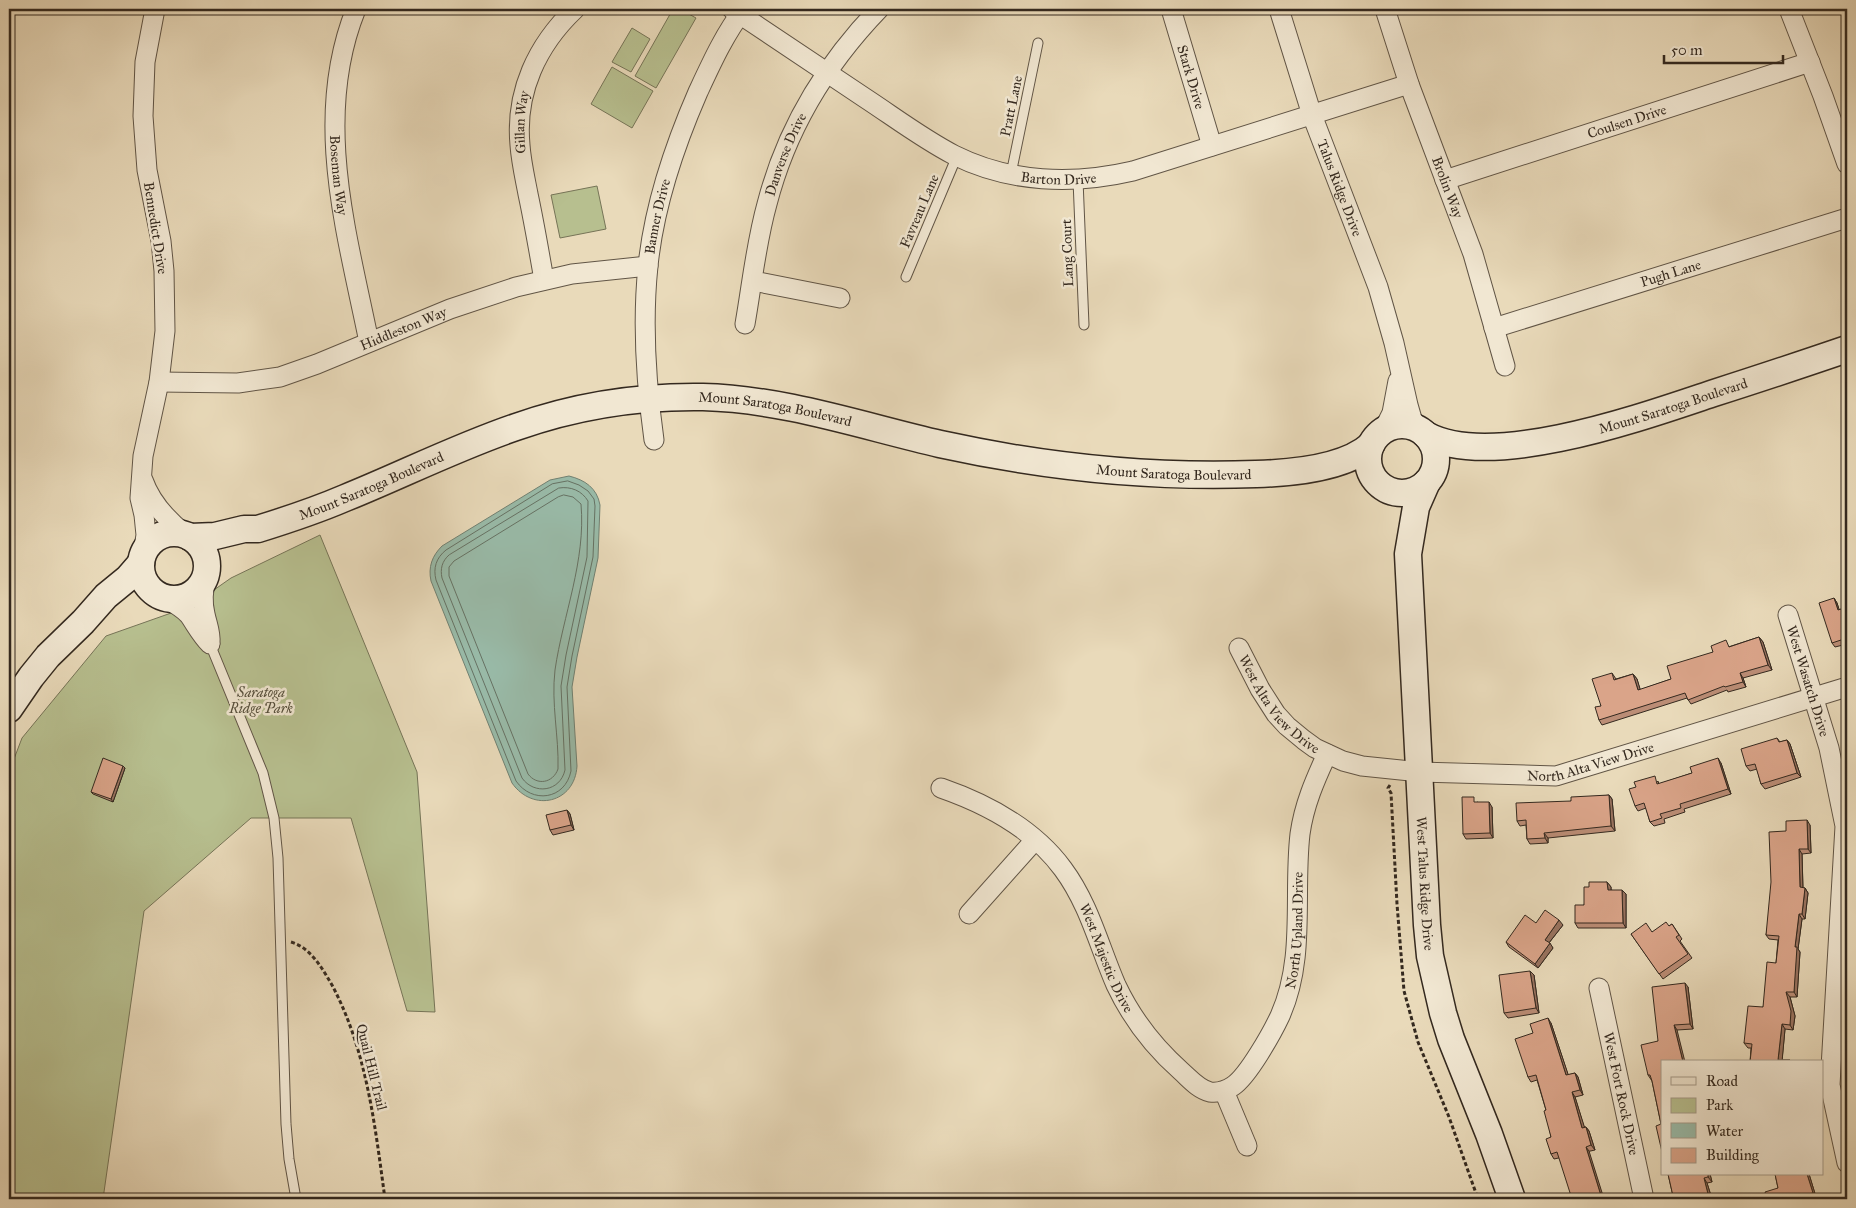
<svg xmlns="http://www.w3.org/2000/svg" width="1856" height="1208" font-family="'IM FELL Great Primer',serif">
<rect width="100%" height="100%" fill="#e9daba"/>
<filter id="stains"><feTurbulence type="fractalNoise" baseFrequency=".004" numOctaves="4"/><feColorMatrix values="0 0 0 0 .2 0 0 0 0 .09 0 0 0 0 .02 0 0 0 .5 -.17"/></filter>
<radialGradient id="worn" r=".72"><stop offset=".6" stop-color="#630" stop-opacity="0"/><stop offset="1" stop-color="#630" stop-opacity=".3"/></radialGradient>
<g fill="#b7bf8f" stroke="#767457">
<polygon points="673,9 680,9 696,18 656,88 635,76"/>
<polygon points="632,28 650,39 631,72 612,62"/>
<polygon points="612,67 653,91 632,128 591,104"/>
<polygon points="597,186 606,229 560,238 551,195"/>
<polygon points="320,535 417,772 435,1012 407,1011 351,818 251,818 144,911 103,1199 9,1199 9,772 22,738 106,636 191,606 231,578"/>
</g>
<path fill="#99bba9" stroke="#718172" d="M569,476C585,480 597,488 600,505L598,558L577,657L572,687L577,766C575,803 533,813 512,783L431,581C428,567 432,556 442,546L550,480Z"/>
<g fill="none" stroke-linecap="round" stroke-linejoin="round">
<g stroke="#667264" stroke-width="1">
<path d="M568,481L579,485L588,491L594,499L595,506L593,557L572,656L567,687L571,771C565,800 532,804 516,781L436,580C433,568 436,558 446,550L552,484Z"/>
<path d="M559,488C571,486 582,491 588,501L587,557L566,655L561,686L565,770C560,792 534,795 522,778L442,578C440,569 442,561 449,555Z"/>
<path d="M564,495L573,497L581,504C586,561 563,615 555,670C551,704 559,736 558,769C553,783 537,786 528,774L449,576V567L454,561L558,497Z"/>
</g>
<g stroke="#615546" stroke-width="11">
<g id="lane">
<polyline points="1011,174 1038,43"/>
<polyline points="1078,180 1084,325"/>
<polyline points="906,277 957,156"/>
<polyline points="210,644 263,773 274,818 278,858 286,1124 289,1159 296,1199"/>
</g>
</g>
<g stroke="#615546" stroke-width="21">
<g id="street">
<path id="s1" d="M356,9C312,118 347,233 369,342"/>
<path id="s2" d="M732,9C776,38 820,68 865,98C894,117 923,139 954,155C1010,183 1073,185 1133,171L1409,84"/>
<path id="s3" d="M1171,9L1212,146"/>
<path id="s4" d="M1279,9L1312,115L1378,287L1394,343L1408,405L1412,419L1420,430"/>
<path id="s5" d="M1385,9L1409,84L1473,254L1505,366"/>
<polyline points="1789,9 1823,96 1847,164"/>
<path id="s6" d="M1445,180L1810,62"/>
<path id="s7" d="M544,280C539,251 534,222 528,194C525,178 521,161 520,145C515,92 537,45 575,9"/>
<polyline points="753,281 840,298"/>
<path id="s8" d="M745,324C752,284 756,243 767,204C786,130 826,64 879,9"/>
<path id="s9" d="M1494,328L1847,218"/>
<path id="s10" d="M159,382L238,383L280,377L317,364L450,309L516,287L572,274L648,266"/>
<polyline points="1383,431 1392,413 1398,381"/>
<path id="s11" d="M654,440C646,383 642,324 648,266C654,206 674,147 698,92C711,64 725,33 744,9"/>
<path d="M143,480C151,503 167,520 186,535"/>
<polyline points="143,554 146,535 144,515 140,498 143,456 159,382 165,331 164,271 161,241 147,170 143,116 145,62 155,9"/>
<path d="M206,578C203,590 202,602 205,614C207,624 211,632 210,643"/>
<path d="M163,597C172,602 182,607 189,615C196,625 201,635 210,644"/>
<path id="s12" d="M1788,615L1829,748L1845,826L1830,1085L1847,1163"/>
<path id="s13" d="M1239,648L1260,689L1276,714L1287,726L1304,740L1315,748L1343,761L1362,766L1420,772L1556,776L1847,687"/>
<path id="s14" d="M941,788C987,804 1033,828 1063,869C1089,904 1099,946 1116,985C1132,1019 1154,1047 1181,1071C1190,1079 1198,1089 1210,1092C1218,1093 1227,1090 1233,1086C1248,1076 1272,1033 1280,1016C1306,958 1293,895 1300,834C1304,805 1315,780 1327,754"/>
<polyline points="969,914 1035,840"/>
<path id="s15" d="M1599,988L1644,1199"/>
<polyline points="1224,1091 1247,1146"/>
</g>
</g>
<g stroke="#34291f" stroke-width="29">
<g id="secondary">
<circle cx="1402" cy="459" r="34"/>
<path id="s16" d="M1426,435C1492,471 1645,416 1714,393C1758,379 1803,364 1847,349"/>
<path id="s17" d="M1427,482L1416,507L1408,554L1427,925L1430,956L1443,1013L1451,1039L1489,1134L1512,1199"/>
<circle cx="174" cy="566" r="33"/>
<path id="s18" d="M190,537L215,536L244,529H258C287,520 317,510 345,498C402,475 457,447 516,427C575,406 640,396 703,397C784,399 862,426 940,444C1045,467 1149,478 1256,474C1290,473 1344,469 1371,445"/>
<polyline points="9,709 31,677 48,656 83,622 106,596 128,578 141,563"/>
</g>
</g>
<g stroke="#34291f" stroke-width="3" stroke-dasharray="4 2.5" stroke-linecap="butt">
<polyline points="1390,785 1388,788 1391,793 1397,904 1404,991 1418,1042 1449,1117 1478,1199"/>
<path d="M291,942C311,948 322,968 332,985C367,1051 375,1126 385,1199"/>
</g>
<use href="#lane" stroke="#f1e7d2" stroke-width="9"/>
<use href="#street" stroke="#f1e7d2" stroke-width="19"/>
<use href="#secondary" stroke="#f1e7d2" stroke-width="26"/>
</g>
<g fill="#bb8d76" stroke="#34291f">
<polygon points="1834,598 1837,603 1839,610 1847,607 1847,644 1835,647 1832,643"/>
<polygon points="1759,637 1763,642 1772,670 1743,678 1746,687 1728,692 1727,690 1691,704 1687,698 1602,725 1599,720 1601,706 1612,673 1616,679 1633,674 1637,679 1640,690 1671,679 1713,652"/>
<polygon points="1777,738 1780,742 1787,740 1790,744 1801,777 1765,789 1761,784 1757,769 1750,771 1746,766"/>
<polygon points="1721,763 1731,794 1684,809 1685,812 1664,819 1665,823 1654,826 1650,822 1646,808 1638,811 1635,806 1658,781 1659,784 1692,773"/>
<polygon points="125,768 113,802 93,794 91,792"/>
<polygon points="1609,795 1612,799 1615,831 1548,838 1548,843 1530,844 1527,839 1526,825 1520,826 1517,821 1571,801"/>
<polygon points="1477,802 1492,807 1493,838 1466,839 1463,834"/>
<polygon points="567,810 570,814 574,830 553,835 550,830"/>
<polygon points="1810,825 1811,853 1802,854 1803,888 1805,888 1808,893 1805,919 1802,919 1798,949 1800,952 1797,997 1790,997 1795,1016 1793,1030 1785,1029 1782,1060 1790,1060 1791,1062 1750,1062 1751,1048 1748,1048 1744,1043 1763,1007 1776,963 1778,940 1769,939 1766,935 1786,831"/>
<polygon points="1607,882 1611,887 1611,890 1626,894 1626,928 1578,928 1575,923 1584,905 1589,887"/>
<polygon points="1536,923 1563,925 1549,943 1553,948 1538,968 1509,947 1506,942"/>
<polygon points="1672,924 1682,939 1680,941 1692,958 1663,979 1631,934 1652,932 1669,926"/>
<polygon points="1534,975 1539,1013 1508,1018 1504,1013"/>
<polygon points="1688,987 1693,1029 1677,1030 1662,1062 1661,1124 1652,1081 1648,1075 1658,1041"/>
<polygon points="1551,1023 1568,1075 1575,1073 1578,1077 1583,1095 1575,1097 1584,1127 1586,1127 1589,1131 1595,1150 1554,1159 1551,1154 1551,1137 1546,1110 1537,1080 1531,1082 1528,1077 1533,1033"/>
<polygon points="1668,1174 1710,1174 1712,1182 1707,1183 1712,1199 1676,1199 1673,1196"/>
<polygon points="1775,1174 1809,1174 1816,1197 1811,1199 1767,1199 1778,1188"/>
</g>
<g fill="#997360" stroke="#34291f">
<polygon points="1834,598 1837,603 1841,615 1838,610"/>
<polygon points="1759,637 1763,642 1772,670 1768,665"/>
<polygon points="1740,673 1743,678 1746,687 1743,682"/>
<polygon points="1633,674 1637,679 1642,695 1638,690"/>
<polygon points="1787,740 1790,744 1801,777 1797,773"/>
<polygon points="1718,758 1721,763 1731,794 1728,789"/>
<polygon points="123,766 125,768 113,802 111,799"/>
<polygon points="1609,795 1612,799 1615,831 1611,826"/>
<polygon points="1489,802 1492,807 1493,838 1490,833"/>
<polygon points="567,810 570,814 574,830 571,825"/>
<polygon points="1807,820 1810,825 1811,853 1808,849"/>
<polygon points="1544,833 1548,838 1548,843 1545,838"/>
<polygon points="1799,849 1802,854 1803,892 1800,887"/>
<polygon points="1607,882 1611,887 1611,894 1608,890"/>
<polygon points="1805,888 1808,893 1805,919 1802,914"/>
<polygon points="1622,890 1626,894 1626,928 1623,923"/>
<polygon points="1799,914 1802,919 1798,949 1800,952 1797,997 1794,992 1795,947"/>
<polygon points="1559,920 1563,925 1548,944 1545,940"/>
<polygon points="1550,943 1553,948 1538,968 1535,964"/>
<polygon points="1530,971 1534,975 1539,1013 1536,1008"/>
<polygon points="1685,983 1688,987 1693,1029 1690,1024"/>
<polygon points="1786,992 1790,997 1795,1016 1793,1030 1790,1025"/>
<polygon points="1548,1018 1551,1023 1570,1080 1566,1075"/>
<polygon points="1782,1024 1785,1029 1782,1062 1778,1060"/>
<polygon points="1674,1025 1677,1030 1685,1062 1683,1062"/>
<polygon points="1575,1073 1578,1077 1583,1095 1580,1090"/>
<polygon points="1572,1092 1575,1097 1586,1132 1582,1128"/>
<polygon points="1586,1127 1589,1131 1595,1150 1591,1145"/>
<polygon points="1586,1147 1589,1151 1604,1199 1602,1199"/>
<polygon points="1708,1174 1710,1174 1712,1182 1708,1177"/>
<polygon points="1807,1174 1809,1174 1816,1197 1813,1193"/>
<polygon points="1704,1178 1707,1183 1712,1199 1710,1199 1709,1198"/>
</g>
<g fill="#daa489" stroke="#34291f">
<polygon points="1834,598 1838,610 1847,607 1847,638 1832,643 1819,603"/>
<polygon points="1759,637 1768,665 1740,673 1743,682 1725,687 1724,686 1688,700 1685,693 1599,720 1595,707 1601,706 1592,679 1612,673 1614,680 1633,674 1638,690 1671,679 1667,666 1713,652 1711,646 1726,640 1729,647"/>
<polygon points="1777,738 1779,742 1787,740 1797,773 1761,784 1755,764 1746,766 1741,749"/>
<polygon points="103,758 123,766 111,799 91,792"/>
<polygon points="1718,758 1728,789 1680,804 1681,808 1660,814 1662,818 1650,822 1644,803 1635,806 1629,789 1636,787 1634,782 1655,776 1657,784 1692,773 1690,767"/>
<polygon points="1609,795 1611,826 1544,833 1545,838 1527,839 1526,820 1517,821 1516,803 1571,801 1571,797"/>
<polygon points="1462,797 1474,797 1474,802 1489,802 1490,833 1463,834"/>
<polygon points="567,810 571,825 550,830 546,815"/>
<polygon points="1807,820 1808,849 1799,849 1800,887 1805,888 1802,914 1799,914 1795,947 1797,947 1794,992 1786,992 1791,1011 1790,1025 1782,1024 1778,1060 1790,1060 1790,1062 1750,1062 1752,1044 1744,1043 1748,1006 1763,1007 1767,962 1776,963 1779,936 1766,935 1771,882 1769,832 1786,831 1786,821"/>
<polygon points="1589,882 1607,882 1608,890 1622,890 1623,923 1575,923 1575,905 1584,905 1584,887 1589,887"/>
<polygon points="1545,910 1559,920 1545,940 1550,943 1535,964 1506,942 1525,915 1536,923"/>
<polygon points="1666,922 1669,926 1672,924 1679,935 1676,937 1688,954 1659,974 1631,934 1646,923 1652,932"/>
<polygon points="1530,971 1536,1008 1504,1013 1499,975"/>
<polygon points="1685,983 1690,1024 1674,1025 1683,1062 1662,1062 1662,1152 1656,1126 1661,1124 1652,1081 1650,1075 1648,1075 1641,1045 1658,1041 1652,987"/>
<polygon points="1548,1018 1566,1075 1575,1073 1580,1090 1572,1092 1582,1128 1586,1127 1591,1145 1586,1147 1602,1199 1572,1199 1557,1152 1551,1154 1546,1139 1551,1137 1544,1111 1546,1110 1536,1075 1528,1077 1515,1039 1533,1033 1530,1024"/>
<polygon points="1668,1174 1708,1174 1708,1177 1704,1178 1709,1198 1705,1199 1677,1199 1676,1196 1673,1196"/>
<polygon points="1775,1174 1807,1174 1813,1193 1807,1194 1809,1199 1767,1199 1765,1192 1778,1188"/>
</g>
<g text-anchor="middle" stroke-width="5" stroke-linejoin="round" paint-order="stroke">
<g font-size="14" fill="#34291f" stroke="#f1e7d2">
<text dy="5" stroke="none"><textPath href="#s3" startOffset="71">Stark Drive</textPath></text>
<text transform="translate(1011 106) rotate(-78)" y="5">Pratt Lane</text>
<text dy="5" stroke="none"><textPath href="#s6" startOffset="191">Coulsen Drive</textPath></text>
<text dy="5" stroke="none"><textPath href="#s7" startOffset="160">Gillan Way</textPath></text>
<text dy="5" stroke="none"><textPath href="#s8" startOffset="175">Danverse Drive</textPath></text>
<text dy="5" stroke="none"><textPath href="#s1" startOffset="169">Boseman Way</textPath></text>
<text dy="5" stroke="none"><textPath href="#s2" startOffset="374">Barton Drive</textPath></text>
<text dy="5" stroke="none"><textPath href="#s5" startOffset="189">Brolin Way</textPath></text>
<text dy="5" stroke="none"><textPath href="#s4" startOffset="189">Talus Ridge Drive</textPath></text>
<text transform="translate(919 211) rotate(-67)" y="5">Favreau Lane</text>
<text dy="5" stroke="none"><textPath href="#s11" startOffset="225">Banner Drive</textPath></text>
<text transform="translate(156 228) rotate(81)" y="5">Bennedict Drive</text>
<text transform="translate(1067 253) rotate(-92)" y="5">Lang Court</text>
<text dy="5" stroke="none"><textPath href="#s9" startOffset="185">Pugh Lane</textPath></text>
<text dy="5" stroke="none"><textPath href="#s10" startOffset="254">Hiddleston Way</textPath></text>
<text dy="5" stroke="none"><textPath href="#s16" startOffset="254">Mount Saratoga Boulevard</textPath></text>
<text dy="5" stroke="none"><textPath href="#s18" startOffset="610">Mount Saratoga Boulevard</textPath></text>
<text dy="5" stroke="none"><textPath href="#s18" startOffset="1015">Mount Saratoga Boulevard</textPath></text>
<text dy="5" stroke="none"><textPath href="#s18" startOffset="190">Mount Saratoga Boulevard</textPath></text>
<text dy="5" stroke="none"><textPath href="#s12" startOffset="69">West Wasatch Drive</textPath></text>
<text dy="5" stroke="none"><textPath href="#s13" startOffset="70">West Alta View Drive</textPath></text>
<text dy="5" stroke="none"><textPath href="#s13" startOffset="409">North Alta View Drive</textPath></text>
<text dy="5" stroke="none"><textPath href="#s17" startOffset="405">West Talus Ridge Drive</textPath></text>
<text dy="5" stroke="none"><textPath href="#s14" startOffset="618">North Upland Drive</textPath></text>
<text dy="5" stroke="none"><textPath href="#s14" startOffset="248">West Majestic Drive</textPath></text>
<text transform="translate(372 1067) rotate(76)" y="5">Quail Hill Trail</text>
<text dy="5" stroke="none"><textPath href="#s15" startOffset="108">West Fort Rock Drive</textPath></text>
</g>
<g font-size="14" font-style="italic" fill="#554e3b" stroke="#f1e7d2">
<text x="261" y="697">Saratoga<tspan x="261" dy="16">Ridge Park</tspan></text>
</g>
</g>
<rect width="1856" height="1208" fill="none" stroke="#e9daba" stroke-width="30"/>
<rect x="10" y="10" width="1836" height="1188" fill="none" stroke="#34291f" stroke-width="2.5"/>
<rect x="15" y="15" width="1826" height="1178" fill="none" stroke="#34291f"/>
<rect x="1661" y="1060" width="162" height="115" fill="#f1e7d2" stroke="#a59b8a"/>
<rect x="1671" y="1077" width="25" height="8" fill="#f1e7d2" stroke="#a59b8a"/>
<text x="1706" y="1086" font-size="15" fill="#34291f">Road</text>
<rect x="1671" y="1098" width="25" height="15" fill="#b7bf8f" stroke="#a59b8a"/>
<text x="1706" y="1110" font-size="15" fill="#34291f">Park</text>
<rect x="1671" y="1123" width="25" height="15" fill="#99bba9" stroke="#a59b8a"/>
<text x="1706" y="1136" font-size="15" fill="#34291f">Water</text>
<rect x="1671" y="1148" width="25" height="15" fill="#daa489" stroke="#a59b8a"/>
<text x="1706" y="1160" font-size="15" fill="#34291f">Building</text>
<path d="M1664 55v8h119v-8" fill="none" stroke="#34291f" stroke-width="2.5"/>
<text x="1671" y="55" font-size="15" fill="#34291f" stroke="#f1e7d2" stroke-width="4" paint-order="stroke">50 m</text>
<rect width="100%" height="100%" filter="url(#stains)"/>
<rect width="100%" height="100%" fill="url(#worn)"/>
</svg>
